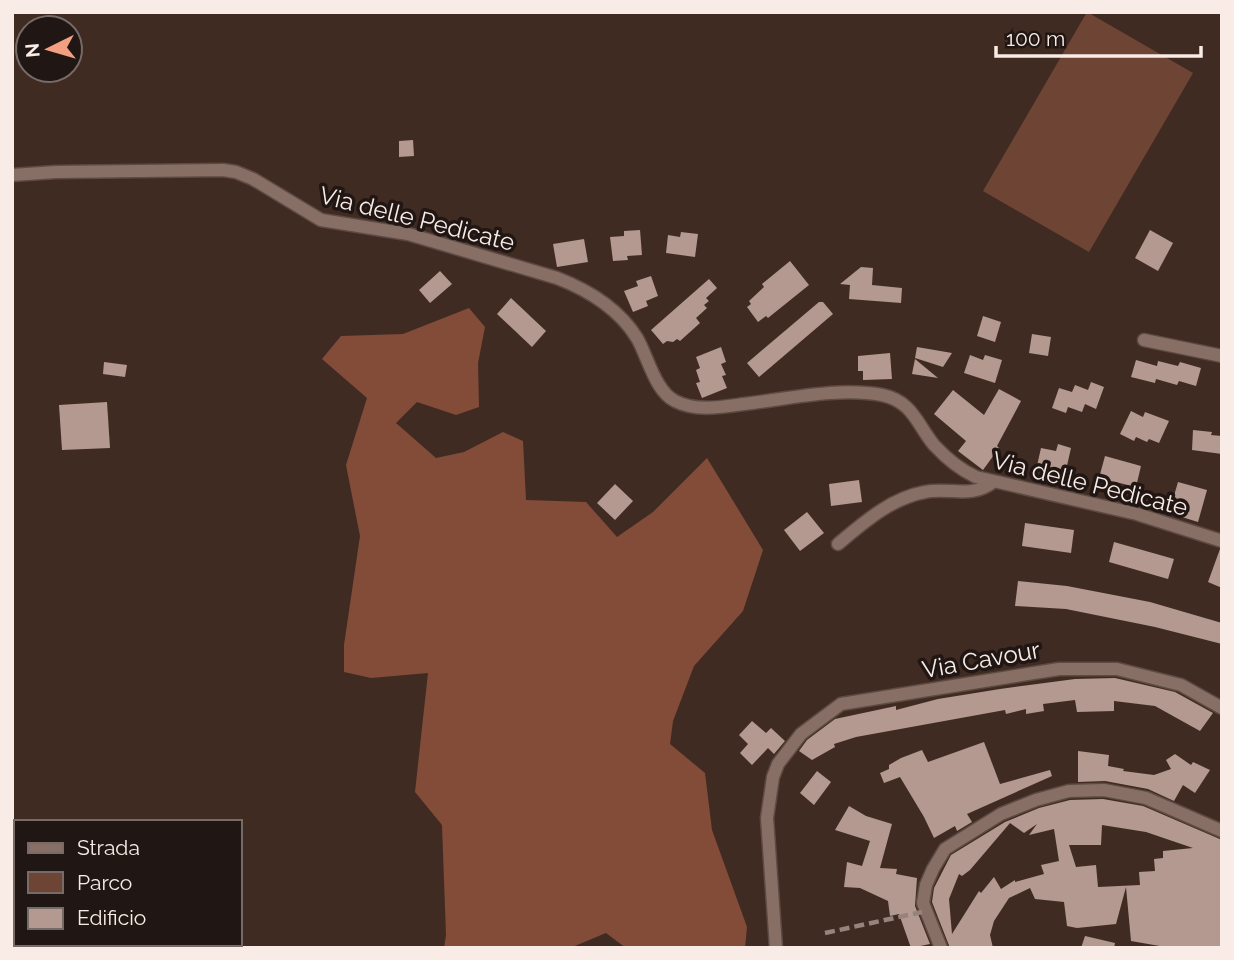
<svg xmlns="http://www.w3.org/2000/svg" width="1234" height="960" font-family="Raleway,sans-serif">
<rect width="100%" height="100%" fill="#402b23"/>
<polygon fill="#6e4535" points="1087,12 1193,73 1089,252 983,191"/>
<polygon fill="#824c39" points="469,308 485,327 478,363 479,407 456,415 417,402 396,423 436,458 464,452 503,432 523,441 526,500 586,502 617,537 653,512 707,458 763,550 743,611 694,666 673,721 670,744 705,773 712,830 747,927 745,948 626,948 606,933 570,948 444,948 446,935 442,825 415,792 428,673 371,678 344,672 344,645 360,536 346,465 367,398 322,359 341,336 403,334"/>
<g fill="#b3998f" fill-rule="evenodd">
<polygon points="413,140 414,156 399,157 399,141"/>
<polygon points="640,230 642,255 627,256 628,260 613,261 610,237 624,236 624,231"/>
<polygon points="1150,230 1173,243 1158,271 1135,258"/>
<polygon points="681,232 698,234 695,257 666,253 668,235 680,237"/>
<polygon points="584,239 588,262 557,267 553,244"/>
<polygon points="790,261 809,285 768,318 766,316 758,322 747,307 751,304 749,301 764,287 762,284"/>
<polygon points="861,267 873,268 872,285 902,288 901,303 849,299 850,285 840,284"/>
<polygon points="440,271 452,284 430,303 419,290"/>
<polygon points="651,276 658,296 646,301 648,306 633,312 624,291 638,286 636,281"/>
<polygon points="709,279 717,288 706,298 709,301 704,305 707,308 696,318 700,323 680,341 677,339 673,342 667,341 663,344 651,330"/>
<polygon points="511,298 546,331 532,347 497,314"/>
<polygon points="819,302 823,302 833,314 759,377 747,363"/>
<polygon points="983,316 1001,322 995,342 977,336"/>
<polygon points="1032,334 1051,337 1048,356 1029,353"/>
<polygon points="721,347 726,362 721,364 726,375 722,376 727,388 702,398 696,383 700,382 696,370 700,368 696,357"/>
<polygon points="917,347 952,353 943,367 915,358"/>
<polygon points="890,353 892,379 863,380 863,371 858,371 858,356"/>
<polygon points="970,355 983,360 985,355 1002,360 995,383 964,373"/>
<polygon points="915,359 938,378 912,374"/>
<polygon points="1136,360 1157,366 1158,361 1178,366 1180,362 1201,368 1196,386 1179,381 1177,385 1156,379 1155,383 1131,377"/>
<polygon points="104,362 127,365 125,377 103,374"/>
<polygon points="1091,382 1104,387 1096,409 1085,404 1082,412 1068,407 1066,413 1052,408 1059,388 1072,392 1075,385 1088,390"/>
<polygon points="999,389 1021,401 997,446 999,448 983,470 958,451 966,441 934,414 953,390 984,415"/>
<polygon points="107,402 110,448 62,450 59,405"/>
<polygon points="1131,411 1143,417 1145,412 1169,421 1159,443 1149,439 1147,442 1136,437 1134,441 1120,434"/>
<polygon points="1193,430 1212,432 1211,435 1222,436 1222,454 1192,450"/>
<polygon points="1058,444 1071,448 1066,470 1053,467 1052,473 1036,470 1041,448 1056,451"/>
<polygon points="1105,456 1141,466 1136,487 1099,478"/>
<polygon points="859,480 862,502 831,506 829,484"/>
<polygon points="1178,482 1207,490 1198,522 1169,513"/>
<polygon points="615,484 633,501 615,520 597,503"/>
<polygon points="807,512 824,533 800,551 784,530"/>
<polygon points="1025,523 1074,530 1071,553 1022,546"/>
<polygon points="1114,542 1174,559 1168,579 1109,562"/>
<polygon points="1220,549 1222,550 1222,588 1208,582"/>
<polygon points="1018,581 1067,586 1150,602 1222,623 1222,644 1155,627 1066,609 1015,606"/>
<polygon points="1115,678 1175,692 1213,713 1200,731 1155,706 1114,701 1114,711 1077,712 1075,700 1043,704 1044,711 1026,714 1026,709 1006,714 1005,710 856,737 834,744 835,747 812,760 799,751 807,740 835,719 896,706 896,710 938,699 1000,689 1075,679"/>
<polygon points="752,721 766,733 771,728 785,741 774,754 768,748 752,765 740,753 748,744 739,735"/>
<polygon points="984,742 1000,784 1050,770 1052,776 967,814 972,822 957,831 955,826 934,838 924,817 900,777 884,783 880,773 889,769 889,765 901,758 922,750 928,762"/>
<polygon points="1078,751 1109,755 1108,766 1124,769 1123,771 1154,775 1171,769 1166,760 1175,754 1191,765 1193,762 1210,770 1195,793 1183,785 1174,801 1148,789 1105,781 1078,782"/>
<polygon points="817,771 831,782 814,805 800,793"/>
<path d="M1103,799L1143,806L1222,840V948H1171L1131,941L1126,887L1116,924L1077,928L1067,926L1064,902L1035,899L1030,888L1009,898L994,921L990,935L993,948H950L932,902L934,888L951,855L1005,822L1039,808L1070,800ZM1010,823L1024,833L1037,824L1029,835L1054,829L1059,861L1041,865L1044,874L1015,882V880L1001,889L994,877L981,893L979,891L952,934L949,899L959,874L962,876L970,870ZM1102,825L1146,832L1193,848L1163,851V858L1154,859L1155,871L1139,872L1140,885L1098,887L1096,865L1076,867L1069,845H1101Z"/>
<polygon points="849,806 866,816 892,824 880,868 897,869 896,874 917,878 915,906 930,944 911,948 899,914 890,916 888,901 860,888 844,887 847,862 862,866 870,841 835,830"/>
<polygon points="1085,936 1115,943 1114,948 1081,948"/>
</g>
<g fill="none" stroke-linecap="round" stroke-linejoin="round">
<g stroke="#5e4a42" stroke-width="15">
<g id="street">
<path d="M12,175L56,172L223,170L236,172L253,179L321,220L408,234L557,278C588,290 619,309 637,338C648,357 655,391 675,401C696,412 722,407 744,404C788,399 838,387 882,395C912,401 917,424 934,445C946,458 961,470 976,477L1137,514L1222,541"/>
<polyline points="1144,340 1222,356"/>
<path d="M838,544C863,523 891,498 925,492C950,487 971,499 993,482"/>
<polyline points="179,944 189,948"/>
<polyline points="12,947 56,944"/>
<polyline points="776,948 767,818 773,777 778,764 801,734 841,704 1059,669 1117,669 1181,685 1222,708"/>
<polyline points="941,948 923,903 926,885 933,869 945,849 1001,814 1036,800 1069,791 1104,790 1146,798 1222,831"/>
</g>
</g>
<use href="#street" stroke="#886f65" stroke-width="12"/>
<polyline stroke="#95837c" stroke-width="4.5" stroke-dasharray="10 5" stroke-linecap="butt" points="825,933 922,912"/>
</g>
<g text-anchor="middle" stroke-width="7" stroke-linejoin="round" paint-order="stroke">
<g font-size="24" fill="#f9ebe6" stroke="#201613">
<text transform="translate(417 219) rotate(14)" y="8">Via delle Pedicate</text>
<text transform="translate(1090 484) rotate(14)" y="8">Via delle Pedicate</text>
<text transform="translate(981 660) rotate(-10)" y="8">Via Cavour</text>
</g>
</g>
<rect width="1234" height="960" fill="none" stroke="#f9ebe6" stroke-width="28"/>
<rect x="14" y="820" width="228" height="126" fill="#201613" stroke="#776b67" stroke-width="2"/>
<rect x="28" y="843" width="35" height="10" fill="#886f65" stroke="#776b67" stroke-width="2"/>
<text x="77" y="855" font-size="21" fill="#f9ebe6">Strada</text>
<rect x="28" y="872" width="35" height="21" fill="#6e4535" stroke="#776b67" stroke-width="2"/>
<text x="77" y="890" font-size="21" fill="#f9ebe6">Parco</text>
<rect x="28" y="908" width="35" height="21" fill="#b3998f" stroke="#776b67" stroke-width="2"/>
<text x="77" y="925" font-size="21" fill="#f9ebe6">Edificio</text>
<g transform="translate(49 49) rotate(265)"><circle r="33" fill="#201613" stroke="#776b67" stroke-width="2"/>
<path d="M0-5L12 26L0 18L-12 26Z" fill="#f3a082"/>
<text y="-10" font-size="19" font-weight="bold" text-anchor="middle" fill="#f9ebe6">N</text>
</g>
<path d="M996 46v10h205v-10" fill="none" stroke="#f9ebe6" stroke-width="3.5"/>
<text x="1006" y="46" font-size="21" fill="#f9ebe6" stroke="#201613" stroke-width="5" paint-order="stroke">100 m</text>
</svg>
